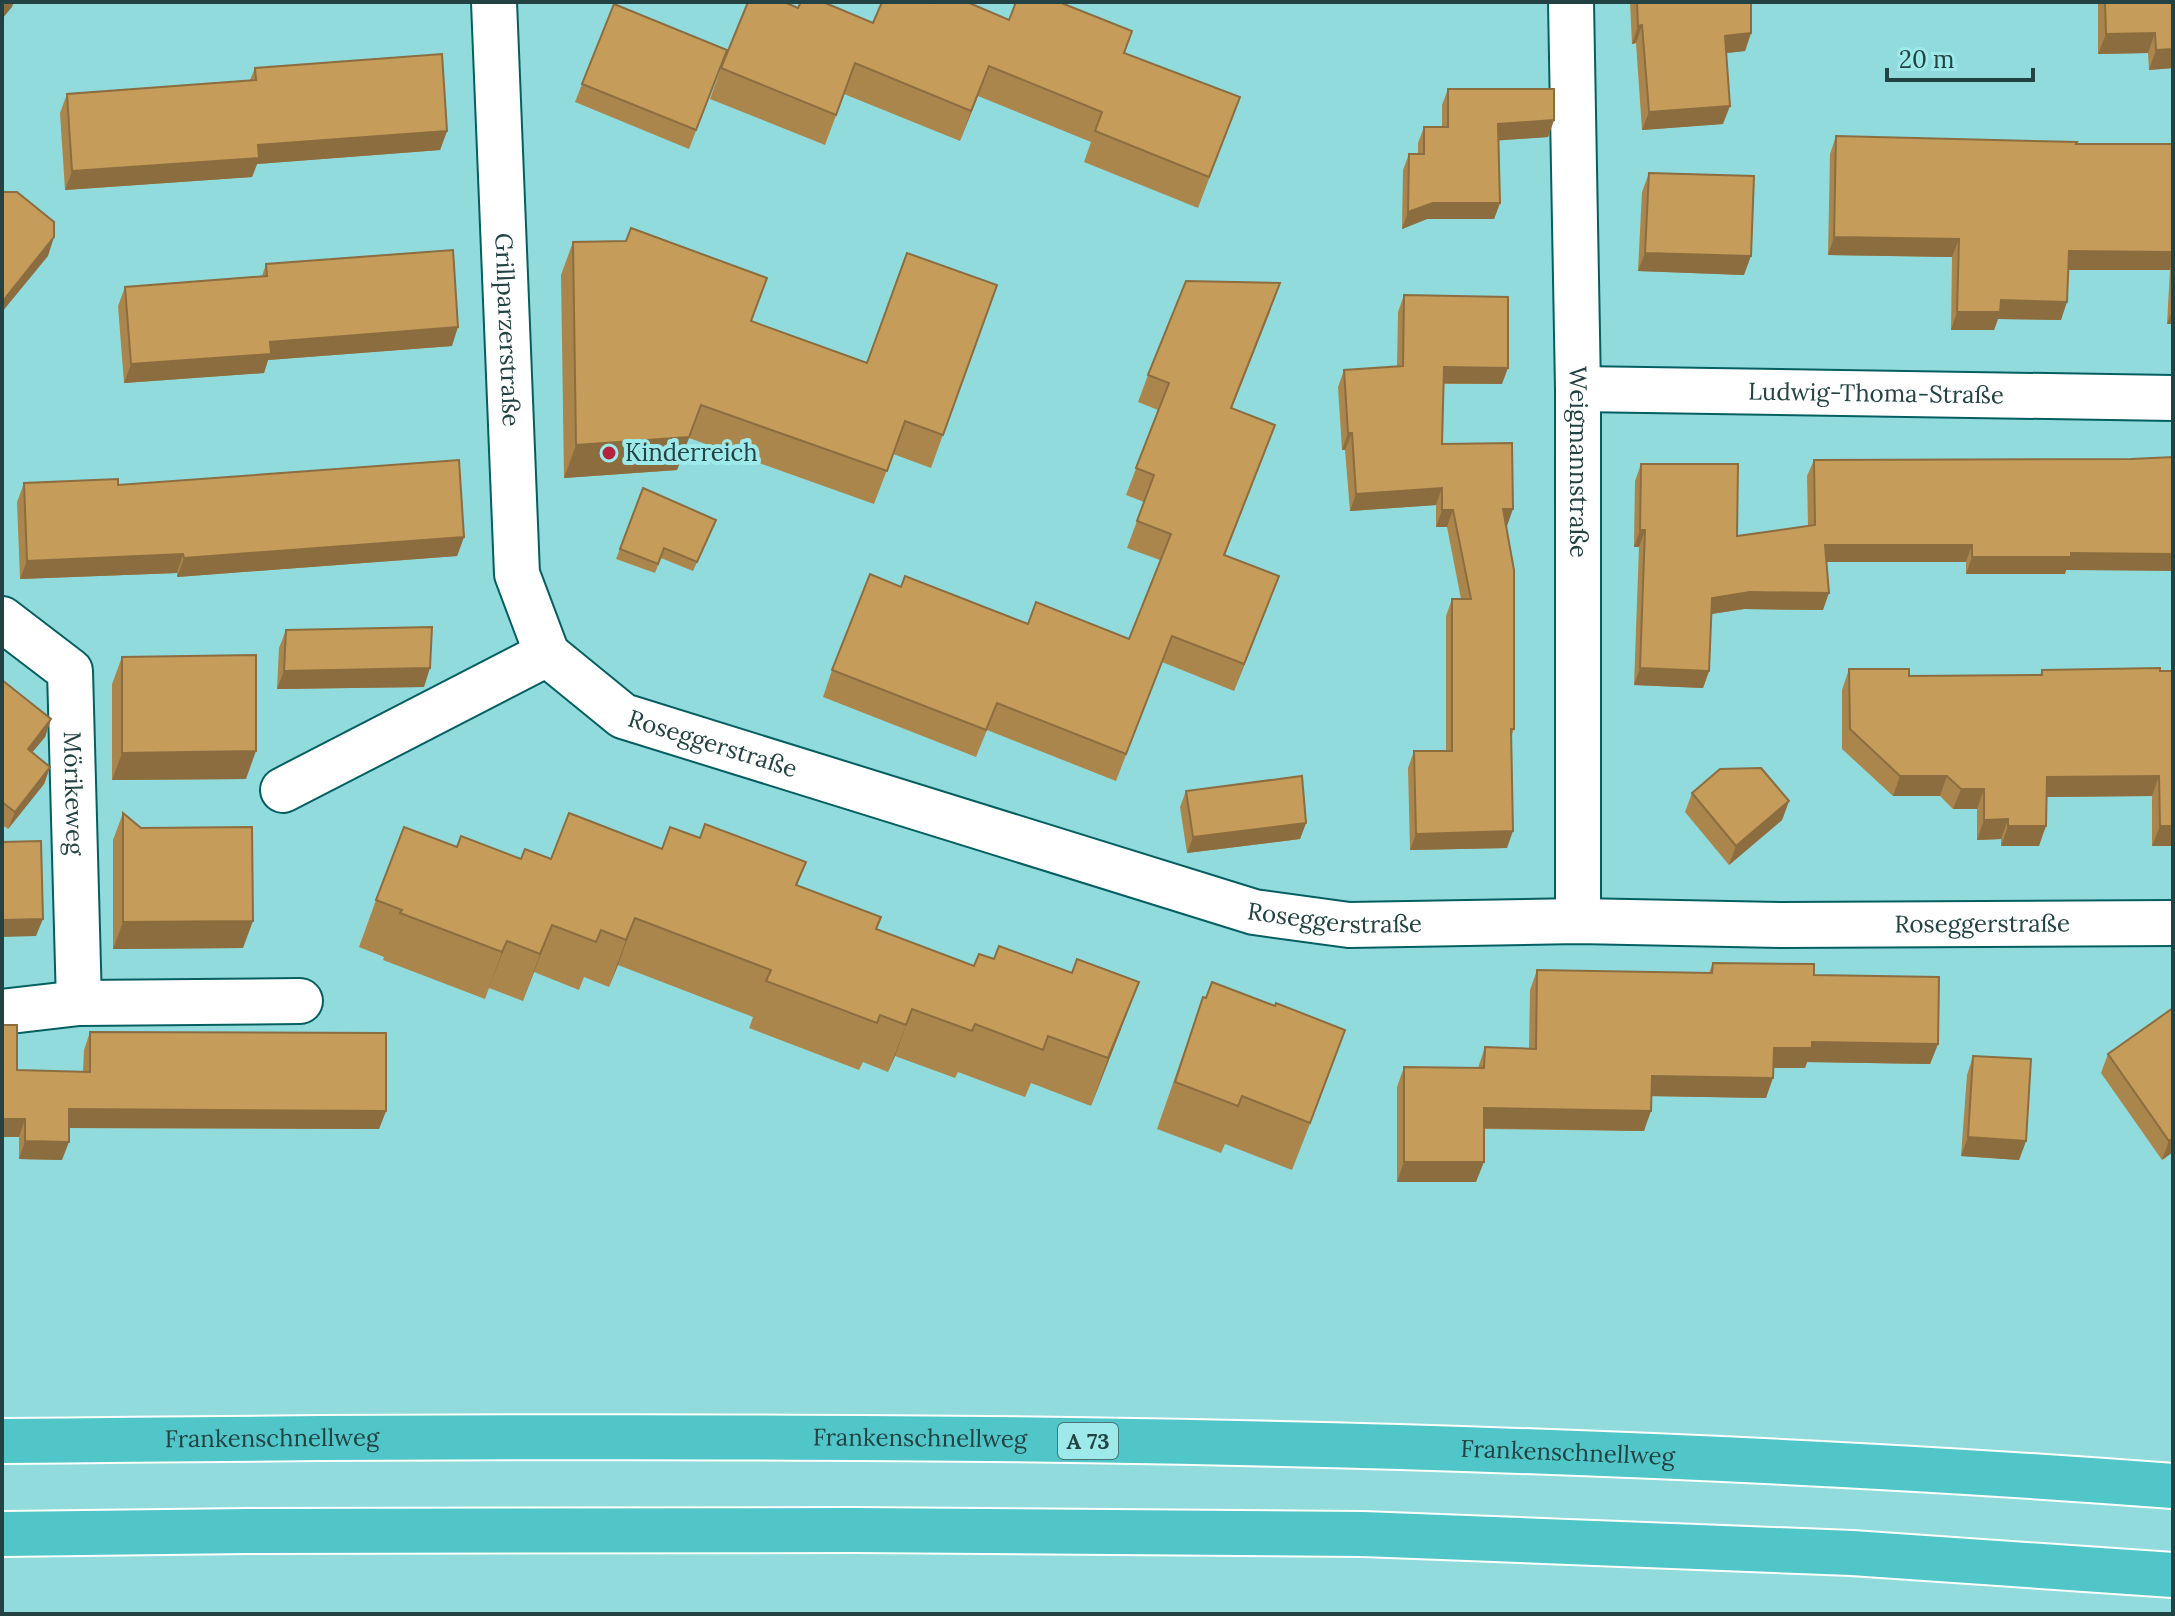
<svg xmlns="http://www.w3.org/2000/svg" width="2175" height="1616" font-family="Lora,serif">
<rect width="100%" height="100%" fill="#91dbdd"/>
<g fill="none" stroke-linecap="round" stroke-linejoin="round">
<g stroke="#055f61" stroke-width="48">
<g id="minor">
<path id="s1" d="M494,2L517,574L547,654"/>
<path id="s2" d="M1571,2L1578,389V921"/>
<path id="s3" d="M1578,389L2173,398"/>
<path id="s4" d="M2,619L70,671L79,1003"/>
<path id="s5" d="M547,654L623,716L1254,912L1349,925L1578,921L1782,925L2173,923"/>
<polyline points="283,790 547,654"/>
<polyline points="2,1012 79,1003 300,1001"/>
</g>
</g>
<g stroke="#fff" stroke-width="48">
<g id="highway">
<path id="s6" d="M2,1441C726,1433 1451,1432 2173,1486"/>
<polyline points="2,1534 248,1531 853,1530 1363,1534 1852,1553 2173,1575"/>
</g>
</g>
<use href="#minor" stroke="#fff" stroke-width="44"/>
<use href="#highway" stroke="#51c6c9" stroke-width="44"/>
</g>
<g fill="#aa864d">
<polygon points="1630,2 1751,2 1751,33 1745,51 1726,53 1723,124 1642,130 1636,43 1632,44"/>
<polygon points="2098,2 2173,2 2173,68 2149,70 2148,53 2098,54"/>
<polygon points="798,8 873,23 1009,20 1124,53 1240,97 1198,208 1084,162 1091,142 978,96 960,141 844,94 825,145 710,99 721,68"/>
<polygon points="727,50 689,149 575,102 582,84"/>
<polygon points="255,68 447,131 440,150 257,164 252,177 65,190 60,113 67,94 250,80"/>
<polygon points="1448,89 1554,120 1548,137 1499,140 1500,203 1494,219 1427,219 1402,229 1403,170 1409,154 1418,154 1418,143 1424,127 1442,127 1442,105"/>
<polygon points="1836,136 2076,144 2173,144 2173,324 2167,324 2170,270 2069,270 2061,320 1998,319 1994,330 1951,330 1952,257 1828,255 1830,154"/>
<polygon points="1649,173 1744,275 1638,271 1642,192"/>
<polygon points="573,242 751,321 867,363 997,285 931,468 893,454 874,504 689,438 677,470 564,478 561,275"/>
<polygon points="266,264 452,346 268,360 264,373 124,383 118,306 125,287 262,276"/>
<polygon points="1404,295 1502,384 1443,384 1442,444 1507,526 1514,729 1511,737 1507,848 1410,850 1408,768 1414,751 1446,751 1446,616 1452,599 1461,599 1447,527 1436,527 1436,505 1350,511 1345,450 1342,450 1338,387 1344,370 1397,366 1398,312"/>
<polygon points="1271,309 1232,408 1265,452 1225,555 1279,576 1234,691 1162,662 1116,781 987,730 976,757 823,697 832,670 901,587 1028,624 1129,639 1160,560 1127,548 1144,502 1126,495 1158,410 1138,402 1148,375"/>
<polygon points="1814,460 2066,570 2065,574 1966,574 1966,562 1826,562 1823,610 1744,609 1711,614 1709,671 1703,688 1634,685 1639,547 1634,547 1635,481 1641,464 1737,536 1808,526 1807,476"/>
<polygon points="24,483 118,485 464,537 457,556 177,577 177,573 20,579 17,502"/>
<polygon points="643,488 712,530 693,571 661,558 655,573 616,559"/>
<polygon points="286,630 424,687 277,689 279,648"/>
<polygon points="122,657 246,779 112,780 112,684"/>
<polygon points="1849,669 1909,676 2040,675 2042,670 2173,671 2173,846 2152,846 2152,796 2047,797 2039,846 2001,846 2001,839 1977,840 1977,809 1953,809 1940,796 1893,796 1842,749 1842,690"/>
<polygon points="2,680 51,719 45,737 32,752 50,767 44,784 8,829 2,825"/>
<polygon points="1186,791 1306,823 1300,839 1187,853 1180,807"/>
<polygon points="1692,793 1789,801 1782,820 1729,865 1685,812"/>
<polygon points="123,813 243,948 113,949 113,840"/>
<polygon points="700,838 806,862 797,885 877,929 1121,1029 1091,1106 1031,1083 1025,1097 958,1072 955,1078 895,1056 888,1072 863,1062 859,1070 749,1028 753,1017 618,965 609,987 584,977 579,990 534,972 523,1001 489,988 485,999 383,960 384,957 359,947 376,900 457,847 521,859 551,859 662,849"/>
<polygon points="1713,963 1814,975 1938,1044 1930,1064 1807,1062 1805,1068 1773,1068 1766,1098 1651,1096 1644,1131 1484,1129 1476,1182 1397,1182 1397,1087 1404,1067 1478,1068 1485,1047 1529,1049 1530,990 1537,970 1709,973"/>
<polygon points="1203,997 1328,1077 1292,1170 1225,1144 1221,1153 1157,1129"/>
<polygon points="2173,1008 2173,1152 2162,1160 2101,1073 2108,1054"/>
<polygon points="2,1025 17,1070 83,1072 84,1050 90,1032 386,1111 379,1129 69,1128 62,1160 19,1159 19,1137 2,1137"/>
<polygon points="1973,1056 2026,1141 2019,1160 1961,1156 1967,1075"/>
</g>
<g fill="#8b6d3f">
<polygon points="8,2 14,2 12,7 2,19 2,9"/>
<polygon points="1642,25 1636,43 1632,44 1638,26"/>
<polygon points="1751,33 1745,51 1718,54 1725,36"/>
<polygon points="2155,33 2148,53 2098,54 2106,34"/>
<polygon points="2173,49 2173,68 2149,70 2156,50"/>
<polygon points="989,66 978,96 960,141 971,111"/>
<polygon points="1730,106 1723,124 1642,130 1649,112"/>
<polygon points="1554,120 1548,137 1492,141 1498,124"/>
<polygon points="447,131 440,150 257,164 252,177 65,190 72,171 258,145"/>
<polygon points="1433,203 1500,203 1494,219 1427,219 1402,229 1408,212"/>
<polygon points="54,237 48,256 2,312 2,302"/>
<polygon points="1834,237 1959,239 1952,257 1828,255"/>
<polygon points="2069,251 2173,252 2173,261 2170,270 2063,270"/>
<polygon points="1645,253 1751,256 1744,275 1638,271"/>
<polygon points="2001,300 2067,302 2061,320 1998,319 1994,330 1951,330 1957,312"/>
<polygon points="2173,308 2173,324 2167,324"/>
<polygon points="458,327 452,346 268,360 264,373 124,383 131,364 270,342"/>
<polygon points="1444,367 1508,368 1502,384 1438,383"/>
<polygon points="701,405 677,470 564,478 576,445"/>
<polygon points="1348,433 1352,433 1345,450 1342,450"/>
<polygon points="1442,488 1436,505 1350,511 1356,494"/>
<polygon points="1503,509 1513,509 1507,526 1496,526"/>
<polygon points="1442,510 1453,510 1447,527 1436,527"/>
<polygon points="1640,530 1645,530 1639,547 1634,547"/>
<polygon points="464,537 457,556 177,577 184,558"/>
<polygon points="1825,545 1972,545 1966,562 1819,562"/>
<polygon points="2071,553 2173,554 2173,571 2066,570 2065,574 1966,574 1972,557"/>
<polygon points="183,554 177,573 20,579 27,561"/>
<polygon points="1279,576 1269,603 1234,691 1244,664"/>
<polygon points="1750,592 1829,593 1823,610 1744,609 1705,615 1712,598"/>
<polygon points="430,668 424,687 277,689 284,671"/>
<polygon points="1640,668 1709,671 1703,688 1634,685"/>
<polygon points="51,719 45,737 21,766 28,749"/>
<polygon points="256,751 246,779 112,780 122,753"/>
<polygon points="50,767 44,784 8,829 15,812"/>
<polygon points="1900,776 1947,776 1940,796 1893,796"/>
<polygon points="2159,776 2152,796 2039,797 2047,777"/>
<polygon points="1961,789 1984,789 1977,809 1953,809"/>
<polygon points="1789,801 1782,820 1729,865 1736,846"/>
<polygon points="2008,819 2001,839 1977,840 1984,820"/>
<polygon points="1306,823 1300,839 1187,853 1193,837"/>
<polygon points="2008,826 2046,826 2039,846 2001,846"/>
<polygon points="2160,826 2173,826 2173,846 2152,846"/>
<polygon points="1513,831 1507,848 1410,850 1416,834"/>
<polygon points="635,918 618,965 609,987 626,940"/>
<polygon points="43,919 36,936 2,937 2,920"/>
<polygon points="253,921 243,948 113,949 123,922"/>
<polygon points="552,925 534,972 523,1001 540,954"/>
<polygon points="507,941 489,988 485,999 502,952"/>
<polygon points="1139,982 1121,1029 1091,1106 1108,1058"/>
<polygon points="912,1009 895,1056 888,1072 906,1025"/>
<polygon points="1345,1030 1328,1077 1292,1170 1310,1123"/>
<polygon points="1812,1042 1938,1044 1930,1064 1807,1062 1805,1068 1766,1068 1774,1048"/>
<polygon points="1652,1076 1773,1078 1766,1098 1644,1096"/>
<polygon points="1484,1108 1651,1111 1644,1131 1476,1128"/>
<polygon points="69,1109 386,1111 379,1129 63,1128"/>
<polygon points="2,1119 25,1119 19,1137 2,1137"/>
<polygon points="1968,1137 2026,1141 2019,1160 1961,1156"/>
<polygon points="2173,1138 2173,1152 2162,1160 2169,1141"/>
<polygon points="25,1141 69,1142 62,1160 19,1159"/>
<polygon points="1404,1162 1484,1162 1476,1182 1397,1182"/>
</g>
<g fill="#c69c5a" stroke="#8b6d3f" stroke-width="2">
<polygon points="2,2 8,2 2,9"/>
<polygon points="748,2 784,2 798,8 801,2 823,2 873,23 882,2 930,2 934,3 934,2 967,2 1009,20 1016,2 1059,2 1132,31 1124,53 1240,97 1209,177 1095,131 1102,112 989,66 971,111 855,63 836,115 721,68"/>
<polygon points="1637,2 1751,2 1751,33 1725,36 1730,106 1649,112 1642,25 1638,26"/>
<polygon points="2105,2 2173,2 2173,49 2156,50 2155,33 2106,34"/>
<polygon points="614,4 727,50 696,130 582,84"/>
<polygon points="442,54 447,131 258,145 259,158 72,171 67,94 256,80 255,68"/>
<polygon points="1448,89 1554,89 1554,120 1498,124 1500,203 1433,203 1408,212 1409,154 1424,154 1424,127 1448,127"/>
<polygon points="1836,136 2077,142 2076,144 2173,144 2173,252 2069,251 2067,302 2001,300 2000,312 1957,312 1959,239 1834,237"/>
<polygon points="1649,173 1754,176 1751,256 1645,253"/>
<polygon points="2,192 17,192 54,222 54,237 2,302"/>
<polygon points="631,228 767,278 751,321 867,363 907,253 997,285 943,435 905,421 887,471 701,405 689,437 576,445 573,242 626,241"/>
<polygon points="453,250 458,327 270,342 271,354 131,364 125,287 267,276 266,264"/>
<polygon points="1186,281 1280,283 1231,408 1275,425 1224,555 1279,576 1244,664 1172,636 1126,754 997,703 986,730 832,670 870,574 901,587 905,576 1028,624 1036,602 1129,639 1171,534 1137,521 1154,475 1136,468 1169,383 1148,375"/>
<polygon points="1404,295 1508,297 1508,368 1444,367 1442,444 1512,443 1513,509 1503,509 1514,570 1514,729 1511,729 1513,831 1416,834 1414,751 1452,751 1452,599 1471,599 1453,510 1442,510 1442,488 1356,494 1352,433 1348,433 1344,370 1403,366"/>
<polygon points="2173,457 2173,554 2071,553 2071,557 1972,557 1972,545 1825,545 1829,593 1750,592 1712,598 1709,671 1640,668 1645,530 1640,530 1641,464 1738,464 1737,536 1815,525 1814,460 2131,459"/>
<polygon points="459,460 464,537 184,558 183,554 27,561 24,483 118,479 118,485"/>
<polygon points="643,488 716,520 697,562 664,548 658,564 620,549"/>
<polygon points="432,627 430,668 284,671 286,630"/>
<polygon points="256,655 256,751 122,753 122,657"/>
<polygon points="2160,668 2160,671 2173,671 2173,826 2160,826 2159,776 2047,777 2046,826 2008,826 2008,819 1984,820 1984,789 1961,789 1947,776 1900,776 1850,729 1849,669 1909,669 1909,676 2042,675 2042,670"/>
<polygon points="2,680 51,719 28,749 50,767 15,812 2,802"/>
<polygon points="1761,768 1789,801 1736,846 1692,793 1720,769"/>
<polygon points="1302,776 1306,823 1193,837 1186,791"/>
<polygon points="123,813 141,828 252,827 253,921 123,922"/>
<polygon points="569,813 662,849 670,827 700,838 705,824 806,862 796,885 881,917 876,929 974,966 979,954 994,959 999,946 1072,973 1077,959 1139,982 1108,1058 1048,1036 1043,1050 975,1024 972,1031 912,1009 906,1025 880,1015 877,1023 766,981 771,970 635,918 626,940 601,930 596,942 552,925 540,954 507,941 502,952 400,913 402,910 376,900 404,827 457,847 461,836 521,859 525,849 551,859"/>
<polygon points="41,841 43,919 2,920 2,842"/>
<polygon points="1713,963 1814,964 1814,975 1939,977 1938,1044 1812,1042 1812,1048 1774,1048 1773,1078 1652,1076 1651,1111 1484,1108 1484,1162 1404,1162 1404,1067 1484,1068 1485,1047 1536,1049 1537,970 1712,973"/>
<polygon points="1212,982 1275,1006 1276,1003 1345,1030 1310,1123 1242,1096 1238,1106 1175,1082 1203,997 1206,998"/>
<polygon points="2173,1008 2173,1138 2169,1141 2108,1054"/>
<polygon points="2,1025 17,1025 17,1070 90,1072 90,1032 386,1033 386,1111 69,1109 69,1142 25,1141 25,1119 2,1119"/>
<polygon points="1973,1056 2031,1059 2026,1141 1968,1137"/>
</g>
<circle fill="#b4223c" stroke="#9ee9ea" stroke-width="3" cx="609" cy="453" r="8"/>
<g text-anchor="middle" stroke-width="8" stroke-linejoin="round" paint-order="stroke">
<rect fill="#9ee9ea" stroke="#487475" stroke-width="2" x="1058" y="1423" width="60" height="36" rx="6"/>
<g font-size="22" font-weight="bold" fill="#234243">
<text x="1088" y="1449">A 73</text>
</g>
<g font-size="24" fill="#234243" stroke="#9ee9ea">
<text dy="8" stroke="none"><textPath href="#s1" startOffset="328">Grillparzerstraße</textPath></text>
<text dy="8" stroke="none"><textPath href="#s3" startOffset="298">Ludwig-Thoma-Straße</textPath></text>
<text dy="8" stroke="none"><textPath href="#s2" startOffset="460">Weigmannstraße</textPath></text>
<text dy="8" stroke="none"><textPath href="#s5" startOffset="192">Roseggerstraße</textPath></text>
<text dy="8" stroke="none"><textPath href="#s4" startOffset="208">Mörikeweg</textPath></text>
<text dy="8" stroke="none"><textPath href="#s5" startOffset="840">Roseggerstraße</textPath></text>
<text dy="8" stroke="none"><textPath href="#s5" startOffset="1488">Roseggerstraße</textPath></text>
<text dy="8" stroke="none"><textPath href="#s6" startOffset="270">Frankenschnellweg</textPath></text>
<text dy="8" stroke="none"><textPath href="#s6" startOffset="918">Frankenschnellweg</textPath></text>
<text dy="8" stroke="none"><textPath href="#s6" startOffset="1566">Frankenschnellweg</textPath></text>
</g>
<g font-size="24" fill="#234243" stroke="#9ee9ea" text-anchor="start">
<text x="625" y="461">Kinderreich</text>
</g>
</g>
<rect width="2175" height="1616" fill="none" stroke="#234243" stroke-width="8"/>
<path d="M1887 68v12h146v-12" fill="none" stroke="#234243" stroke-width="4"/>
<text x="1899" y="68" font-size="24" fill="#234243" stroke="#9ee9ea" stroke-width="6" paint-order="stroke">20 m</text>
</svg>
